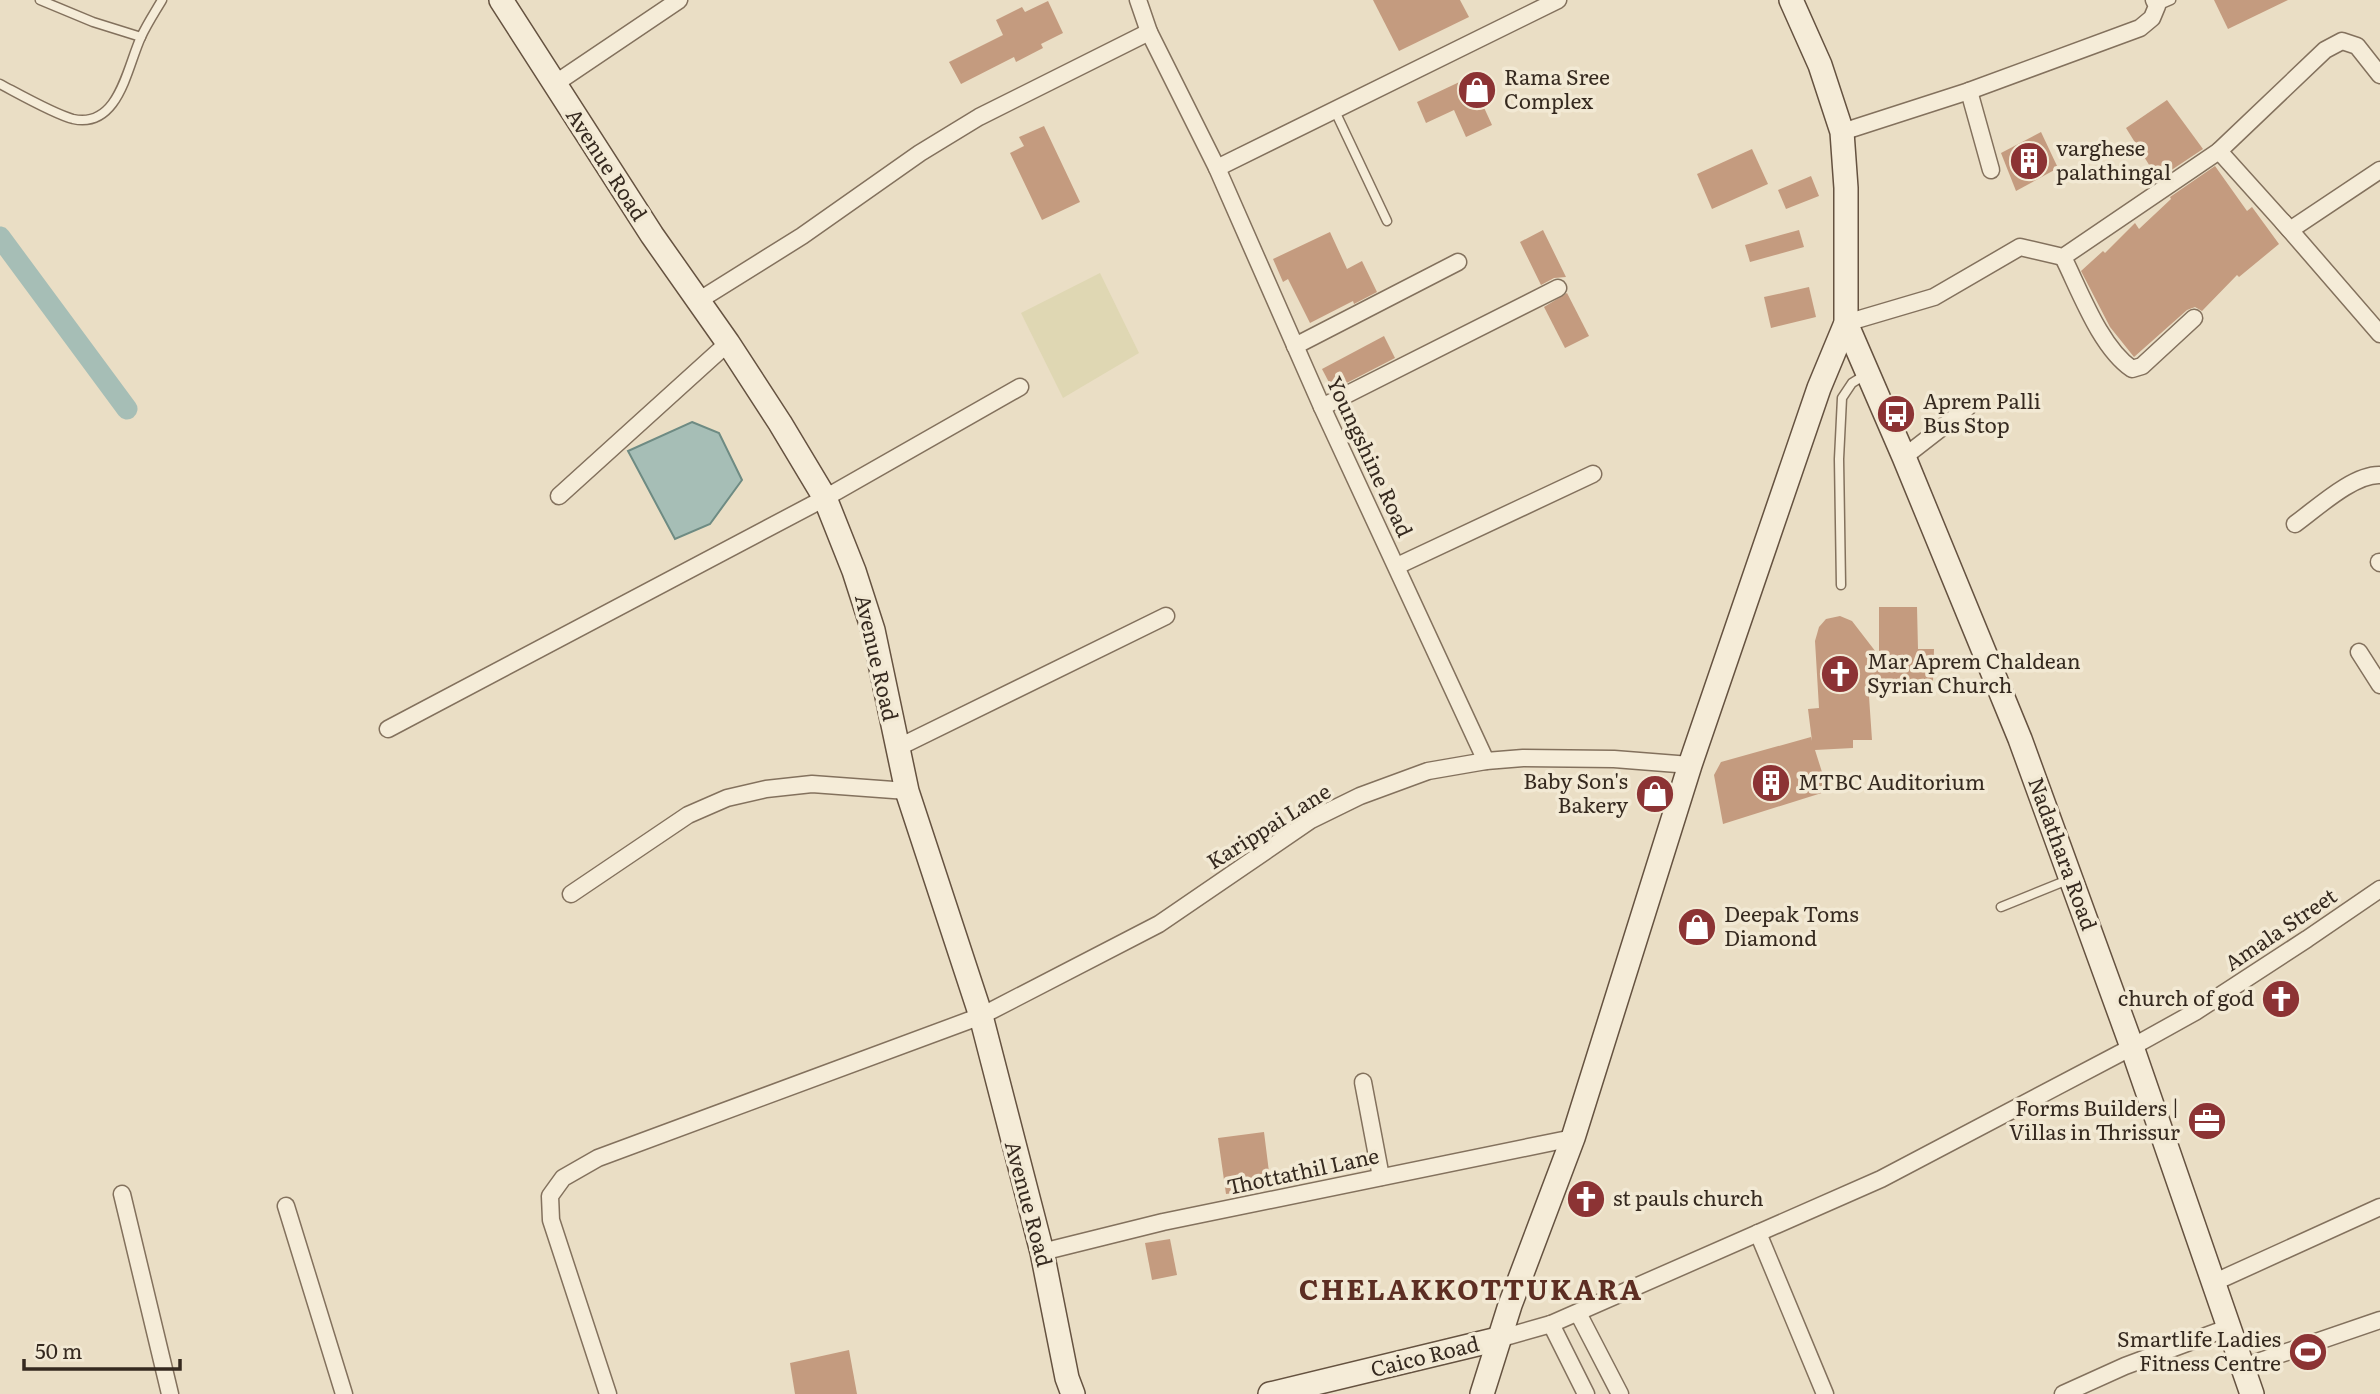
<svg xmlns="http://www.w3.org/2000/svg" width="2380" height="1394" font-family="Literata,serif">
<rect width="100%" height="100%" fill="#eadec5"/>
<polygon fill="#dfd7b3" points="1100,273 1139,353 1063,398 1021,313"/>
<polygon fill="#a6beb6" stroke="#6e8b83" stroke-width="2" points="692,422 719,433 742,480 710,524 675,539 628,451"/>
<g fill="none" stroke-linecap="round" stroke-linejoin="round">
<polyline stroke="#a6beb6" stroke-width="21" points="0,237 127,409"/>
</g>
<g fill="#c49b7f">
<polygon points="1373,0 1460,0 1469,17 1399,51"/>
<polygon points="2214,0 2288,0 2228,29"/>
<polygon points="1048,1 1063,33 1041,44 1043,48 1016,62 1014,57 961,84 949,62 1003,35 996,20 1022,7 1025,12"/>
<polygon points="1470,77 1492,125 1466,137 1454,110 1426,123 1417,102"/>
<polygon points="2167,100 2203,149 2158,179 2126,128"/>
<polygon points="1044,126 1080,202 1042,220 1010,153 1024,146 1019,137"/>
<polygon points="2041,132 2058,168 2016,191 2001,153"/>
<polygon points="1752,149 1768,184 1712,209 1697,174"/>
<polygon points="2215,166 2247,211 2252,207 2279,244 2239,277 2237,275 2202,311 2195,307 2187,310 2134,357 2110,327 2081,271 2103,251 2105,253 2135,223 2139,229 2171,199 2170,197"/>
<polygon points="1811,176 1819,196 1786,209 1778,190"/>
<polygon points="1543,230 1566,277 1554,278 1541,285 1520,242"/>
<polygon points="1799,230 1804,247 1750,262 1745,245"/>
<polygon points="1330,232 1347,269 1362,261 1377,292 1354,304 1353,301 1310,323 1288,279 1283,282 1273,259"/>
<polygon points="1809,287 1816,317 1771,328 1764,297"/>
<polygon points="1567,293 1589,336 1565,348 1544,307"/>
<polygon points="1384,336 1395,358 1333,390 1322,369"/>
<polygon points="1879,607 1917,607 1918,649 1934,649 1933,682 1868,682 1872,740 1853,740 1853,748 1815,750 1828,791 1723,824 1714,775 1721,762 1811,737 1812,741 1808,709 1819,708 1815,641 1819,627 1826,619 1840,616 1852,621 1879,656"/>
<polygon points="1264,1132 1271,1188 1226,1194 1218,1138"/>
<polygon points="1170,1239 1177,1275 1152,1280 1145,1243"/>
<polygon points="849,1350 857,1394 795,1394 790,1363"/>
</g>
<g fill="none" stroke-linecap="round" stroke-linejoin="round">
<g stroke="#83715d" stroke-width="11">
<g id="lane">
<polyline points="40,0 93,22 141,37"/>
<polyline points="2157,6 2171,0"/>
<path d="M0,84C19,94 54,114 73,119C119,129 127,67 141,37C147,24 155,12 162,0"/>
<polyline points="1334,109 1387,221"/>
<polyline points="1841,585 1839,459 1842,398 1852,383 1865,375"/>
<polyline points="2001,907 2070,879"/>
</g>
</g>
<g stroke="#83715d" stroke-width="19">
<g id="street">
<polyline points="1138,0 1149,32 1217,168 1322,407 1486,761"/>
<polyline points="553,85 679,0"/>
<polyline points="1969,91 1991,170"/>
<polyline points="1842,132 1969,91 2140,28 2152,18 2157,6 2154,0"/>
<polyline points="2219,151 2290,230 2380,170"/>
<polyline points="1217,168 1558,0"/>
<polyline points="2283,222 2380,334"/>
<path d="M2063,257C2080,291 2100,347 2132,369L2142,366L2194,318"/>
<polyline points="698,301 802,236 920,153 979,117 1149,32"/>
<polyline points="1846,323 1934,297 2020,247 2063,257 2219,151 2325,50 2342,41 2357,46 2380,75"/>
<polyline points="1295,346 1458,262"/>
<polyline points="1322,407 1558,288"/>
<polyline points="1904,457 1967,408"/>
<polyline points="559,496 728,343"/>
<path d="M2295,524C2316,509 2353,474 2380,475"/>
<polyline points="2379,562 2380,563"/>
<polyline points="1397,566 1593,474"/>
<polyline points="2359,652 2380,685"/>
<polyline points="388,729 825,498 1020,387"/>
<polyline points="897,748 1166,616"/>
<polyline points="571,894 688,815 727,798 766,789 812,784 907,791"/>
<polyline points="1363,1082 1381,1177"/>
<polyline points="122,1194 170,1394"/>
<polyline points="286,1206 344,1394"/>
<polyline points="1758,1233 1825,1394"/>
<polyline points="1042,1252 1163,1222 1573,1138"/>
<polyline points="2215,1282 2380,1207"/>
<polyline points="1578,1313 1620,1394"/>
<polyline points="1551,1324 1586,1394"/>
<polyline points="1498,1339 1551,1324 1881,1179 2132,1047 2195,1012 2307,939 2380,889"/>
<polyline points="2243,1367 2380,1320"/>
<polyline points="608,1394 551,1220 550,1196 563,1178 598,1158 981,1016 1159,924 1311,820 1360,796 1428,771 1486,761 1523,758 1614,759 1690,765"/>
<polyline points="2063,1394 2125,1366 2230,1327"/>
</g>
</g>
<g stroke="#655240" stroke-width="26">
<g id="secondary">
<polyline points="501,0 652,235 728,343 780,423 825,498 854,571 873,630 907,791 981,1016 1042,1252 1067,1378 1073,1394"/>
<polyline points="1846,323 1904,457 2020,739 2132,1047 2252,1394"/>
<polyline points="1270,1394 1498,1339"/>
<polyline points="1482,1394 1510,1305 1573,1138 1690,765 1819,388 1846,323 1846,188 1842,132 1820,65 1791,0"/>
</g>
</g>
<use href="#lane" stroke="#f5ecd8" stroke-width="8"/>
<use href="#street" stroke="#f5ecd8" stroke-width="16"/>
<use href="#secondary" stroke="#f5ecd8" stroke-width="23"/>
</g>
<defs>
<g id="shop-disc" transform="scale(2.0125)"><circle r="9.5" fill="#8c3334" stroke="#f2e9d4"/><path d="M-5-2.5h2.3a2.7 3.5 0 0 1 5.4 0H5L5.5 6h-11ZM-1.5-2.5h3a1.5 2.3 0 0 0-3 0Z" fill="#fff"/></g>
<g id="building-disc" transform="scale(2.0125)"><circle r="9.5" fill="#8c3334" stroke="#f2e9d4"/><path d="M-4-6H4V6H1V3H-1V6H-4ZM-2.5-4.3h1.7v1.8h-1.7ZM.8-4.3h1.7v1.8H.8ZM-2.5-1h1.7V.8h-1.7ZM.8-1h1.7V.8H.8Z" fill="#fff"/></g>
<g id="bus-disc" transform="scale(2.0125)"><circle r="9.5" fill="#8c3334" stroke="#f2e9d4"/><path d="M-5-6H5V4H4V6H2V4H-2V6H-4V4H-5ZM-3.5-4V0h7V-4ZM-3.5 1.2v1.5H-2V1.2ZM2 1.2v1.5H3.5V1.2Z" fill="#fff"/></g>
<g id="church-disc" transform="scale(2.0125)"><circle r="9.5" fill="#8c3334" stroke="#f2e9d4"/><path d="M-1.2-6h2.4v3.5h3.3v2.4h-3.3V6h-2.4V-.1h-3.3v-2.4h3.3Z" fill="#fff"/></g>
<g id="office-disc" transform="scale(2.0125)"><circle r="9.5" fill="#8c3334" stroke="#f2e9d4"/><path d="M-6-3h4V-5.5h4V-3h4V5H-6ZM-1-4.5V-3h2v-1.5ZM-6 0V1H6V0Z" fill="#fff"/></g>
<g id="stadium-disc" transform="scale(2.0125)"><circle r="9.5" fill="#8c3334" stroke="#f2e9d4"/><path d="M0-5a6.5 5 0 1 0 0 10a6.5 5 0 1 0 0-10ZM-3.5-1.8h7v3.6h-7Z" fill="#fff"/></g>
</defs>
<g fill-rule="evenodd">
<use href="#shop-disc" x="1477" y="90"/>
<use href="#building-disc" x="2029" y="161"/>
<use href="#bus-disc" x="1896" y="414"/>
<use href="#church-disc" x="1840" y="674"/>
<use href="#building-disc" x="1771" y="783"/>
<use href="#shop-disc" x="1655" y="794"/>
<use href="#shop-disc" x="1697" y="927"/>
<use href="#church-disc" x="2281" y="999"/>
<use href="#office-disc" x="2207" y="1121"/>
<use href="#church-disc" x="1586" y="1199"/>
<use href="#stadium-disc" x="2308" y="1352"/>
</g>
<g text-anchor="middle" stroke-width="7" stroke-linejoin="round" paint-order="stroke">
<g font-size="21" fill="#35291f" stroke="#f2e9d4" text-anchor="start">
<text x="1504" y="85">Rama Sree<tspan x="1504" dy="24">Complex</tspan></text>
<text x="2056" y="156">varghese<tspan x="2056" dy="24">palathingal</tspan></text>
<text x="1923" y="409">Aprem Palli<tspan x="1923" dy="24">Bus Stop</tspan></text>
<text x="1867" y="669">Mar Aprem Chaldean<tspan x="1867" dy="24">Syrian Church</tspan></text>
<text x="1628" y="789" text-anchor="end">Baby Son's<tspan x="1628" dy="24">Bakery</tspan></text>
<text x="1798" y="790">MTBC Auditorium</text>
<text x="1724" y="922">Deepak Toms<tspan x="1724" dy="24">Diamond</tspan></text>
<text x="2254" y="1006" text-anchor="end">church of god</text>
<text x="2180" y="1116" text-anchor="end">Forms Builders |<tspan x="2180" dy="24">Villas in Thrissur</tspan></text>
<text x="1613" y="1206">st pauls church</text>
<text x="2281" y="1347" text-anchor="end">Smartlife Ladies<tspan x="2281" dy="24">Fitness Centre</tspan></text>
</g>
<g font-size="21" fill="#35291f" stroke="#f2e9d4">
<text transform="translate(606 165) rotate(57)" y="7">Avenue Road</text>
<text transform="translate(1369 457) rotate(65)" y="7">Youngshine Road</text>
<text transform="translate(876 658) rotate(77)" y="7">Avenue Road</text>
<text transform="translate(1269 827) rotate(-32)" y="7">Karippai Lane</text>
<text transform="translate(2062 854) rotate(70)" y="7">Nadathara Road</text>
<text transform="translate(2281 930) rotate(-34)" y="7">Amala Street</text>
<text transform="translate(1303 1172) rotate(-12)" y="7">Thottathil Lane</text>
<text transform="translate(1028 1204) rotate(75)" y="7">Avenue Road</text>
<text transform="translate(1425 1357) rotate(-14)" y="7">Caico Road</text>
</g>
<g font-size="28" font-weight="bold" letter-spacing="2" fill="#5d2e23" stroke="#f2e9d4">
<text x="1471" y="1300">CHELAKKOTTUKARA</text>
</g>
</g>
<path d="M24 1359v10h156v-10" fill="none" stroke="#35291f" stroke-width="3.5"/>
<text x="35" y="1359" font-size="21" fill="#35291f" stroke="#f2e9d4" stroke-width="5" paint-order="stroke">50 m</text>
</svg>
